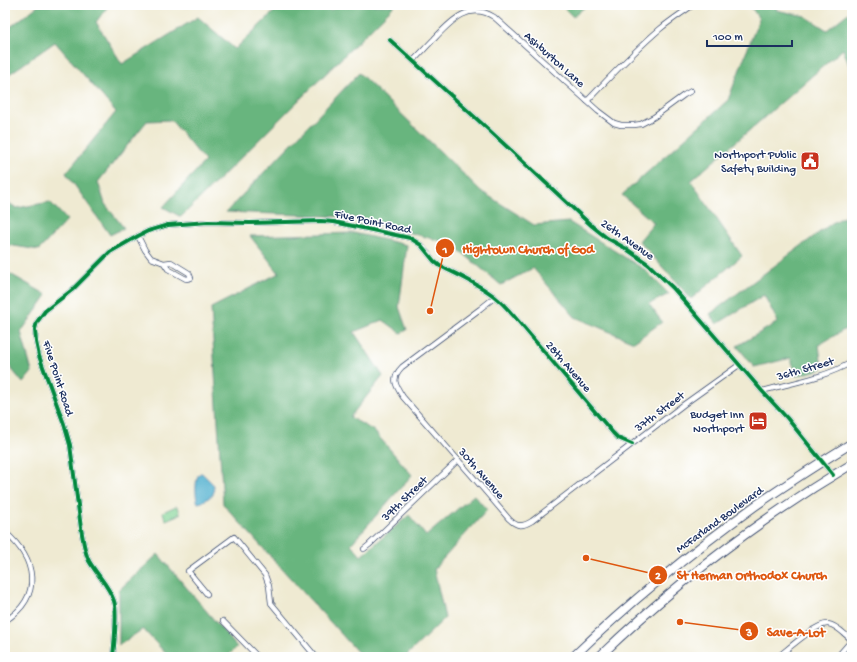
<svg xmlns="http://www.w3.org/2000/svg" width="857" height="662" font-family="'Gochi Hand',sans-serif">
<rect width="100%" height="100%" fill="#fff"/>
<filter id="ink" filterUnits="userSpaceOnUse"><feTurbulence type="fractalNoise" baseFrequency=".025" numOctaves="2"/><feDisplacementMap in="SourceGraphic" scale="8" xChannelSelector="R" yChannelSelector="G"/><feConvolveMatrix kernelMatrix="1 2 1 2 8 2 1 2 1" color-interpolation-filters="sRGB"/></filter>
<filter id="wash" filterUnits="userSpaceOnUse"><feTurbulence type="fractalNoise" baseFrequency=".012" numOctaves="4" result="noise"/><feDisplacementMap in="SourceGraphic" scale="16" xChannelSelector="R" yChannelSelector="G"/><feGaussianBlur stdDeviation="0.9" result="paint"/><feColorMatrix in="noise" values="0 0 0 0 0 0 0 0 0 0 0 0 0 0 0 0 0 1.4 0 .05"/><feComposite in="paint" operator="in"/></filter>
<g filter="url(#wash)">
<rect width="100%" height="100%" fill="#efead2"/>
<polygon fill="#81d394" stroke="#4e8179" points="176,506 178,507 180,513 180,514 166,520 165,519 163,512"/>
<g fill="#68b57e" stroke="#42726e">
<polygon points="39,5 109,5 96,22 122,64 198,17 235,49 281,5 318,5 330,10 342,5 395,5 181,217 163,207 205,161 171,120 147,121 98,182 105,204 124,228 110,235 66,173 116,112 55,42 5,77 5,31"/>
<polygon points="561,5 587,5 573,17"/>
<polygon points="750,5 778,5 776,10 805,16 827,30 852,10 852,73 843,49 691,181 742,256 691,299 639,241 654,223 622,195 728,100 759,19"/>
<polygon points="359,73 481,191 534,225 569,222 645,270 669,294 649,304 662,322 634,342 575,317 533,268 501,285 452,244 351,217 226,212"/>
<polygon points="5,201 17,208 50,202 67,220 39,250 8,245 5,249"/>
<polygon points="852,213 852,325 819,345 822,369 796,376 791,358 754,367 737,346 778,322 764,295 717,324 710,314 832,223"/>
<polygon points="354,233 407,245 399,307 407,330 401,333 383,320 354,332 383,376 350,417 374,431 412,475 351,544 361,556 409,515 426,536 474,495 487,510 434,569 445,618 407,655 409,657 362,657 223,504 211,308 279,273 250,236"/>
<polygon points="5,271 47,295 21,332 32,372 23,383 5,361"/>
<polygon points="158,554 237,647 227,657 169,657 143,629 119,645 119,590"/>
</g>
<path fill="#51b0cf" stroke="#367096" d="M202,473L214,485L213,495L202,502L198,503C195,498 195,478 199,474C200,473 201,473 202,473Z"/>
</g>
<g filter="url(#ink)">
<g fill="none" stroke-linecap="round" stroke-linejoin="round">
<g stroke="#3b4b6f" stroke-width="6">
<g id="street">
<polyline points="390,40 490,131 592,226 607,238 625,248 648,264 673,288 762,391 787,418 833,475"/>
<path d="M413,61C420,54 427,46 434,39C451,21 469,1 494,17L598,111L614,123L621,125H634L641,124L654,117L684,95L691,91"/>
<path d="M587,101C611,76 634,51 660,29C671,20 682,13 693,5"/>
<polyline points="138,236 145,250 151,258 164,263 168,269 186,279 191,278 189,273 171,262 164,263"/>
<path d="M495,297L480,309L402,367C391,378 395,385 403,397L473,477L509,519C517,527 522,527 532,521L683,405L739,365"/>
<path d="M762,391C792,383 824,378 852,362"/>
<path d="M5,532C36,559 44,596 5,621"/>
<polyline points="364,549 369,545 458,460"/>
<polyline points="207,594 188,571 234,537 265,575 269,586 271,603 316,657"/>
<polyline points="223,621 258,657"/>
<path d="M113,657C114,644 118,612 114,601C109,586 97,575 89,561C84,551 83,539 81,528L70,445L64,424L39,356L36,342L35,329L37,322L45,311L72,290L110,252L138,236L148,231L168,225L208,222L250,223L321,221L334,222L410,238L421,245L434,261L440,266C458,275 479,284 495,297C504,304 511,313 519,322L613,433L618,438L632,444"/>
<path d="M778,657C788,649 816,623 828,624C837,625 845,635 852,640"/>
<polyline points="837,657 852,640"/>
</g>
</g>
<g stroke="#3b4b6f" stroke-width="10">
<g id="highway">
<path d="M573,657C630,602 691,552 755,506C787,484 819,463 852,443"/>
<path d="M599,657C675,584 761,518 852,464"/>
</g>
</g>
<use href="#street" stroke="#fff" stroke-width="4.5"/>
<use href="#highway" stroke="#fff" stroke-width="8"/>
<g stroke="#fff" stroke-width="6">
<g id="cycleway">
<polyline points="390,40 490,131 592,226 607,238 625,248 648,264 673,288 762,391 787,418 833,475"/>
<path d="M113,657C114,644 118,612 114,601C109,586 97,575 89,561C84,551 83,539 81,528L70,445L64,424L39,356L36,342L35,329L37,322L45,311L72,290L110,252L138,236L148,231L168,225L208,222L250,223L321,221L334,222L410,238L421,245L434,261L440,266C458,275 479,284 495,297C504,304 511,313 519,322L613,433L618,438L632,444"/>
</g>
</g>
<use href="#cycleway" stroke="#00873e" stroke-width="4"/>
</g>
</g>
<defs>
<g id="civic-square" transform="scale(1)"><rect x="-9" y="-9" width="18" height="18" rx="4" fill="#c8321e" stroke="#fff"/><path d="M-.6-6.5H3V-4.5H.6V-3L4-1V1h2V6H-6V1h2V-1L-.6-3ZM-1.2 2.5V6h2.4V2.5Z" fill="#fff"/></g>
<g id="hotel-square" transform="scale(1)"><rect x="-9" y="-9" width="18" height="18" rx="4" fill="#c8321e" stroke="#fff"/><path d="M-6-4.5h1.5V1H6V5H4.5V3h-9V5H-6ZM-4 0a1.8 1.8 0 1 1 3.6 0ZM.5 0V-2.5h3Q6-2.5 6 0Z" fill="#fff"/></g>
</defs>
<g fill-rule="evenodd">
<use href="#civic-square" x="810" y="161"/>
<use href="#hotel-square" x="758" y="421"/>
</g>
<g text-anchor="middle" stroke-width="3" stroke-linejoin="round" paint-order="stroke">
<g font-size="12" fill="#1b2f5e" stroke="#fff">
<text transform="translate(555 59) rotate(42)" y="4">Ashburton Lane</text>
<text transform="translate(373 221) rotate(12)" y="4">Five Point Road</text>
<text transform="translate(628 239) rotate(35)" y="4">26th Avenue</text>
<text transform="translate(569 366) rotate(49)" y="4">28th Avenue</text>
<text transform="translate(805 368) rotate(-16)" y="4">36th Street</text>
<text transform="translate(59 378) rotate(72)" y="4">Five Point Road</text>
<text transform="translate(659 411) rotate(-37)" y="4">37th Street</text>
<text transform="translate(482 473) rotate(49)" y="4">30th Avenue</text>
<text transform="translate(404 498) rotate(-44)" y="4">39th Street</text>
<text transform="translate(719 519) rotate(-36)" y="4">McFarland Boulevard</text>
</g>
<g font-size="12" fill="#1b2f5e" stroke="#fff" text-anchor="end">
<text x="796" y="158">Northport Public<tspan x="796" dy="14">Safety Building</tspan></text>
<text x="744" y="418">Budget Inn<tspan x="744" dy="14">Northport</tspan></text>
</g>
</g>
<path fill="none" stroke="#de5710" stroke-width="1.5" d="M430 311L445 248M586 558L658 575M680 622L749 631"/>
<g fill="#de5710" stroke="#fff" stroke-width="1.5">
<circle cx="430" cy="311" r="4"/>
<circle cx="586" cy="558" r="4"/>
<circle cx="680" cy="622" r="4"/>
<circle cx="445" cy="248" r="10"/>
<circle cx="658" cy="575" r="10"/>
<circle cx="749" cy="631" r="10"/>
</g>
<g font-size="12" text-anchor="middle" font-weight="bold" fill="#fff">
<text x="445" y="253">1</text>
<text x="658" y="579">2</text>
<text x="749" y="636">3</text>
</g>
<g font-size="13" text-anchor="middle" font-weight="bold" fill="#de5710" stroke="#fff" stroke-width="3" stroke-linejoin="round" paint-order="stroke">
<text x="528" y="253">Hightown Church of God</text>
<text x="752" y="579">St Herman Orthodox Church</text>
<text x="796" y="636">Save-A-Lot</text>
</g>
<rect width="857" height="662" fill="none" stroke="#fff" stroke-width="20"/>
<path d="M707 40v6h85v-6" fill="none" stroke="#1b2f5e" stroke-width="2"/>
<text x="713" y="40" font-size="12" fill="#1b2f5e" stroke="#ffffff" stroke-width="3" paint-order="stroke">100 m</text>
</svg>
